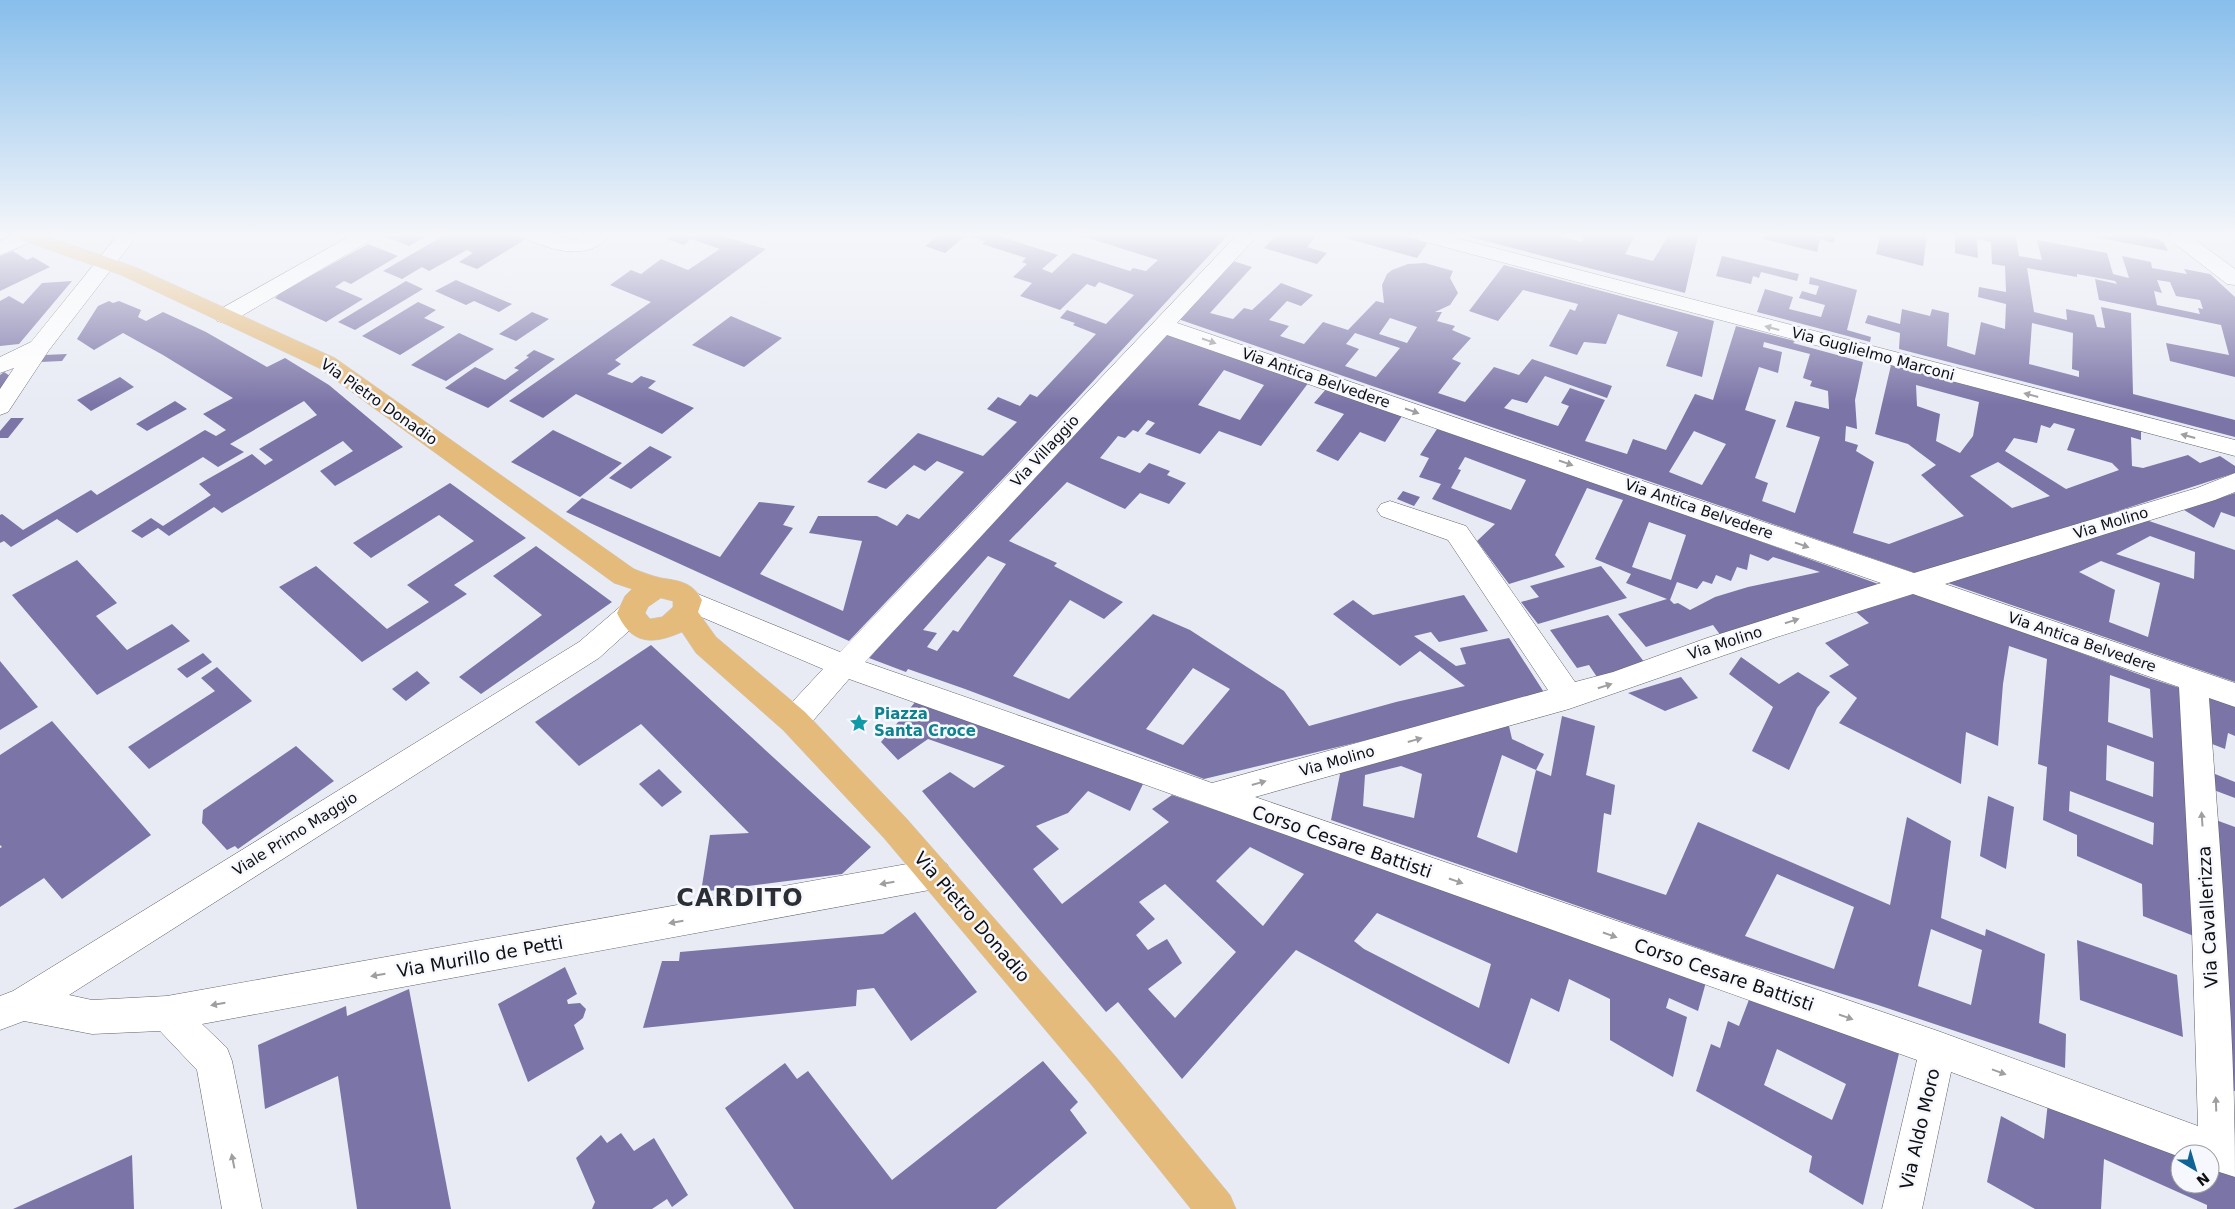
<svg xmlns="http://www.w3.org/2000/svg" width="2235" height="1209" font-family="'DejaVu Sans',sans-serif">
<rect width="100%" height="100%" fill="#e8ebf4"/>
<g fill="#7b74a7" fill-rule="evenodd">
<polygon points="384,236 427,236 409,246"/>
<polygon points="443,236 516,236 526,239 477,269 459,262 473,253 467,250 429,271 422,267 402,279 383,271"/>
<polygon points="671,236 722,236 766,249 615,360 621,364 607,374 632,383 641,376 656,381 648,388 694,408 662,434 576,394 543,418 509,401 651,302 610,285 631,270 641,274 661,259 688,270 720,249 691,239 684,245 666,239"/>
<polygon points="938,236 965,236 945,253 925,246"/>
<polygon points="968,236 999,236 1058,255 1042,269 1052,273 1073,253 1130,271 1133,268 1146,271 1158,260 1082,236 1227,236 1014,467 849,641 566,512 582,498 720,557 759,502 795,506 783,525 793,528 760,574 843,611 862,541 809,533 818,516 877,516 897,526 907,514 919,519 964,472 937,461 925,471 914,465 886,489 867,482 918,433 983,456 1017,422 987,409 998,397 1020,406 1030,394 1037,397 1096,334 1073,325 1075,323 1060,318 1067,310 1106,324 1134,295 1099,282 1095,287 1087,284 1060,310 1020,296 1032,283 1013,277 1027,264 1022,262 1026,258 982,244 985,241"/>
<polygon points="1275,236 1316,236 1307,247 1327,253 1317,264 1264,248"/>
<polygon points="1338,236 1403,236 1428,242 1417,258"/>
<polygon points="1466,236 1558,236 1582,242 1584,236 1635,236 1625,254 1653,261 1668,236 1698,236 1685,293"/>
<polygon points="1764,236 1835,236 1834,243 1820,239 1817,252 1763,239"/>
<polygon points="1880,236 1927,236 1923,266 1876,254"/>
<path d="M1955,236H2016L2019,256L2042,260L2037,240L2107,253L2113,274L2129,278L2122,256L2151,262L2152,268L2187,274L2184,269L2210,274L2235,297V377L2170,361L2166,343L2229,355L2221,325L2099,300L2095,279L2117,284L2115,281L2077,274V277L2027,268L2034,312L2067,320L2066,309L2094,315L2097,327L2105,328L2101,307L2131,313L2133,394L2235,420V437L1899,349L1900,333L1865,323L1868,315L1900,324L1902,309L1930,316L1932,309L1949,313L1947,346L1975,355L1981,322L2005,329L2006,304L1978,297L1979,287L2006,292L2005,266L1992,264L1991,242L1977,239L1978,258L1955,253ZM2157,280L2170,282L2176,296L2200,300L2203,309L2198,308L2200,314L2157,305L2154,291L2162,293ZM2032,323L2073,333L2072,369L2079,371V377L2029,364Z"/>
<polygon points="2089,236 2141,236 2158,239 2164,243 2168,251"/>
<polygon points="368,244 398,256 351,284 344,281 335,287 363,299 326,322 275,298 280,293"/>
<polygon points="13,251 27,260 33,257 50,267 0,291 0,256"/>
<polygon points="1722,256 1799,274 1797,281 1761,272 1759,278 1753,276 1751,284 1716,276"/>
<path d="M1230,260L1252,267L1210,313L1233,319L1244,308L1252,310L1281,283L1313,295L1301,306L1287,301L1269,320L1289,326L1280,336L1304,344L1323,322L1348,330L1376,301L1384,303L1382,285L1387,274L1392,270L1408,264L1425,263L1453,271L1450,278L1458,293L1450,305L1435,312H1442L1437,321L1455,326L1452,330L1471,338L1452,359L1461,363L1438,393L1465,402L1494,367L1519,375L1532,359L1612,386L1607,398L1545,376L1527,403L1512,399L1504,408L1558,426L1569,406L1561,403L1570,388L1605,400L1585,441L1627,454L1633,439L1666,450L1695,394L1713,400L1736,326L1795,341L1793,343L1863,362L1855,400L1857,429L1846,426L1845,441L1858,445L1856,451L1874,462L1853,533L1889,544L1964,516L1921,475L1936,465L1908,444L1875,434L1891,365L2141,431V440L2131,437L2132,466L2143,468L2188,455L2200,463L2220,456L2235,466V473L1921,575L1178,319ZM1390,318L1417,327L1407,343L1379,334ZM1355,333L1400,348L1376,377L1345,366L1359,349L1346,344ZM1764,342L1810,354L1803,378L1812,381L1810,386L1828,391L1829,409L1795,401L1786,427L1820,437L1795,513L1762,501L1768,483L1755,478L1776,420L1745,410L1759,367L1778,373L1782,352L1763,347ZM1916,385L1979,402L1973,436L1960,453L1936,441L1940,414L1917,406ZM2054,423L2075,429L2067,450L2112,463L2119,470L2066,489L2005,451L2014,438L2037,443L2041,425L2050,428ZM1694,431L1726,444L1702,485L1669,472ZM1998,462L2050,496L2012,508L1970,476Z"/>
<polygon points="1504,265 1714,321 1702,377 1666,366 1678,332 1618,314 1606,344 1584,342 1577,355 1549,346 1570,309 1575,311 1578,304 1523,290 1498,321 1469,311"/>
<polygon points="1810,277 1857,290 1847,330 1871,337 1870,342 1757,312 1765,289 1793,297 1789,309 1821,317 1825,305 1799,298 1802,291 1816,295 1819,286 1809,284"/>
<polygon points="456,280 512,304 499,312 474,301 466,305 435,291"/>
<polygon points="72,281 19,344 0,346 0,301 9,296 23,304 42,283"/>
<polygon points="406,281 423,289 355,330 338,322"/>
<polygon points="109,301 113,303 119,301 141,310 138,317 146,321 163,312 206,332 267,367 285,358 329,385 403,447 335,486 320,471 353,451 343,441 222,513 214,507 169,536 158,528 142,538 131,531 151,518 163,526 211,495 199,484 252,454 265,465 273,460 259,449 317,415 304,401 230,444 244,452 218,467 203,457 77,533 57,519 11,547 4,541 0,543 0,515 2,514 23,530 91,490 97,495 205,430 216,436 226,430 203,414 233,398 163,355 123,333 94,350 77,339 98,306"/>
<polygon points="418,302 436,310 424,318 445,327 400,355 362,336"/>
<polygon points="532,312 549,319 516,341 499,334"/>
<polygon points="731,316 782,338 744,367 692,345"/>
<polygon points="459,333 494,349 446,381 411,365"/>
<path d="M1163,333L1309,382L1261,446L1219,431L1200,454L1145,434L1155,423L1148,420L1138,432L1133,430L1125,438L1118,436L1100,458L1140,473L1149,463L1170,471L1167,475L1186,483L1169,504L1140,493L1125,509L1067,482L1009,541L1057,563L1054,566L1123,602L1104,619L1070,600L1013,676L1069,699L1153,614L1190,630L1284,691L1309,726L1396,702L1465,686L1420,651L1400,666L1333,614L1353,600L1373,615L1464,595L1488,631L1439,642L1431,632L1414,636L1456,666L1466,664L1460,648L1509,638L1547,697L1204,779L965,689L908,669L906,672L869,658ZM1224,370L1264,385L1240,420L1198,405ZM988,556L1006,564L958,632L953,630L937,651L927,647L937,633L923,630ZM1193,668L1230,689L1183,745L1146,729Z"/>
<polygon points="534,350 555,359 488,408 445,388 475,367 505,380 519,370 514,368 529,357 526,356"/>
<polygon points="67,354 62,361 40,362 44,355"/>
<polygon points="4,372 13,378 0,399 0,375"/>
<polygon points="120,377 134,387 91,411 77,400"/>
<polygon points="1327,388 1402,416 1385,442 1360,432 1338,461 1316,451 1344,414 1314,403"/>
<polygon points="175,401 187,409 147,431 136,424"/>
<polygon points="11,418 24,418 8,438 0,438 0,431"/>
<path d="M1437,429L1627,493L1881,585L1721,636L1713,625L1646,647L1618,614L1667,599L1626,583L1631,574L1595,559L1623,500L1587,488L1555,555L1565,567L1509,584L1477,541L1495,524L1432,499L1441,484L1419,477L1429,458L1420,455ZM1465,457L1526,480L1511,510L1451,488L1461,470L1458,469ZM1649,522L1686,535L1671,580L1632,567ZM1750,554L1768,561L1773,557L1820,572L1748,587L1715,597L1690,610L1678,603L1674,604L1670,600L1677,582L1697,589L1703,581L1712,584L1716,575L1731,581L1737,567L1747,570Z"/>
<polygon points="553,430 622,463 580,497 511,462"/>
<polygon points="650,446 672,457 631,489 609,478"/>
<polygon points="450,483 526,538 454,585 467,594 362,662 279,587 316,566 387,629 429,602 407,585 474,541 439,515 371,558 353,543"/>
<polygon points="1403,491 1420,497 1414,506 1397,499"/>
<polygon points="2235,493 2235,517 2221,512 2214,528 2184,510"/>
<path d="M2146,520L2235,550V682L1945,582ZM2150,536L2195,552L2194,579L2116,554ZM2101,561L2160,583L2148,637L2109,622L2115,590L2079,572Z"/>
<polygon points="536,546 612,602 481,694 459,677 542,615 493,576"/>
<polygon points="77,560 117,603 96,616 127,650 172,624 190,641 97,695 12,595"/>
<polygon points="1601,566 1627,598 1538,624 1521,602 1539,597 1530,586"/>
<path d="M1911,591L2149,678L2183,689L2204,940L2143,916L2142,884L2077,856V835L2043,820L2047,767L2038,764L2047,659L2009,646L2003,684L1998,746L1966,732L1961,784L1839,723L1857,698L1829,676L1849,665L1825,643L1869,623L1855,611ZM2110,675L2150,689L2153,738L2108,722ZM2107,745L2154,762L2153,797L2106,780ZM2070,791L2154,823L2153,845L2069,811Z"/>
<polygon points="1608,615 1645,663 1597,677 1589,665 1577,668 1550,630"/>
<polygon points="651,645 871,847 842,874 701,892 710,835 749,833 641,724 579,766 535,722"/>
<polygon points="203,653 212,662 187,678 177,669"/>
<polygon points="1741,657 1779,684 1798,672 1830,692 1817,708 1789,770 1752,751 1773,707 1729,674"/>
<polygon points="0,661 38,707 0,730"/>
<polygon points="217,667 252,701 149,769 128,747 215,691 201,678"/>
<polygon points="417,671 430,683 406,701 392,689"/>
<polygon points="1681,677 1698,698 1665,711 1628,693"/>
<polygon points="2203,694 2235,705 2235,736 2228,733 2225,749 2207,742"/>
<path d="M917,700L1143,784L1130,811L1088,791L1068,813L1036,826L1059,849L1033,869L1062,904L1169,822L1152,809L1172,795L1563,929L1706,982L1698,1011L1669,998L1666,1008L1687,1017L1673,1077L1610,1040V999L1569,979L1559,1012L1531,998L1509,1064L1296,950L1182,1079L1118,1002L1106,1012L922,791L950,772L974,788L1005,766L928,739L898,760L881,742ZM1250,847L1304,874L1263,926L1216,881ZM1165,884L1236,952L1175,1018L1148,989L1182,963L1167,939L1148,950L1136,935L1155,919L1139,902ZM1377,913L1491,964L1479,1008L1364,949L1354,941Z"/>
<path d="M1562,716L1595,726L1586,775L1615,785L1611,815L1604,813L1597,872L1666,895L1698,822L1890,905L1907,817L1951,841L1941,918L1985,936L1986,929L2045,954L2039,1023L2066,1034L2065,1068L1878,1005L1739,962L1331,820L1341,769L1509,726L1512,739L1544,754L1536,770L1551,776ZM1502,755L1536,770L1517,853L1477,837ZM1401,766L1422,774L1414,818L1363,806L1365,775ZM1777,874L1854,907L1834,969L1745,936ZM1931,929L1982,950L1971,1005L1918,986Z"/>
<polygon points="52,721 151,835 62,899 44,878 0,907 0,848 2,847 0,845 0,755"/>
<polygon points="296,746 334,781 238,849 235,846 227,850 202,823 203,810"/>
<polygon points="659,769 682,792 662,807 639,784"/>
<polygon points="2210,772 2235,782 2235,798 2211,789"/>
<polygon points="1988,796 2014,807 2006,869 1980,856"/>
<polygon points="2213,819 2235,827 2235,1091 2234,1091"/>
<polygon points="915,912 977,992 911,1041 874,988 857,990 856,1006 643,1028 662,961 679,961 680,952 883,934"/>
<polygon points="2077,940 2177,975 2183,1037 2080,1000"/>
<polygon points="565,967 577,994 567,1000 568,1004 580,1003 586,1009 583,1018 574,1025 584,1049 528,1082 498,1004"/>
<polygon points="409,989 451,1209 357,1209 338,1076 265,1109 258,1045 346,1006 347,1016"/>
<path d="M1750,997L1901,1045L1863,1205L1809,1172L1812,1156L1696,1091L1711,1044L1720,1048L1728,1021L1739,1026ZM1777,1049L1846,1084L1832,1120L1764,1085Z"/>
<polygon points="1043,1061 1078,1102 1070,1110 1087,1133 996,1209 794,1209 725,1108 785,1063 797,1079 808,1071 892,1180"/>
<polygon points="2048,1102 2198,1154 2180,1154 2180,1184 2210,1184 2210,1158 2235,1166 2235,1209 2207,1209 2207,1205 2104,1159 2101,1209 2035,1209 1987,1182 2001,1116 2044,1139"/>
<polygon points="621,1133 634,1151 654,1138 688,1195 672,1207 667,1199 652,1209 592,1209 595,1202 576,1158 601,1135 607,1143"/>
<polygon points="132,1155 134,1209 13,1209"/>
</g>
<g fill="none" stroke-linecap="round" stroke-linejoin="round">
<g stroke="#60626a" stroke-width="1">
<g id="minor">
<polygon points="13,236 40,236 37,240 0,255 0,241"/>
<polygon points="117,236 137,236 49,350 8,412 0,415 0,389 14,368 0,373 0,357 31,342"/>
<polygon points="350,236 374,236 371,240 233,321 225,323 217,321 214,316 217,311"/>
<path d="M525,236H554L574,240L584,236H608C594,257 562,253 542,245C535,243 529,242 525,236Z"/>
<path d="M1236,236H1257L1177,323L1914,573L2197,488L2235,473V492L2215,500L1945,584L2235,683V707L2209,698C2220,857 2235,1017 2235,1177L2210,1169V1154H2180V1157L1951,1072L1922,1209H1882L1917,1060L849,679L805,730L794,733L783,730L779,721L783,712L823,669L678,607L674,600L678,593L688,590L840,652ZM1167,335L1881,583L1707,638L1613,672L1575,682L1466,526L1390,501L1381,504L1377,510L1381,516L1448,540L1548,690L1212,783L865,662ZM1913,594L2179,687L2192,931L2198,1126L1938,1031L1255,797L1569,709L1777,637Z"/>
<polygon points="1415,236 1448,236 2235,440 2235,456 1418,240"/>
<polygon points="2167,236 2190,236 2235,269 2235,285 2227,284 2170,240"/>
<polygon points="631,602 641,606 645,613 641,620 599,658 69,995 92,1000 167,996 935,859 947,864 951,874 947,884 935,889 202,1024 227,1048 232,1061 262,1209 222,1209 197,1070 160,1031 92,1034 24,1021 0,1030 0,996 13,991 579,642 621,606"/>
</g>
</g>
<g stroke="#cacacb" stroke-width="1">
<path id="major" d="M18,236H47L135,267L335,358L634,569C642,572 652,576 661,578C680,581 692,582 702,600L698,612L716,637L805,712L906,818L1116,1057L1230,1195L1236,1209H1191L1090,1083L884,838L783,730L696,653L682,632C652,645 632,645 617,613L625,596L632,589L614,583L319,368L121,275L21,240ZM661,598L673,601V607L662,617L650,619L645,613L648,607Z"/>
</g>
<use href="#minor" fill="#fff" fill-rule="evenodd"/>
<use href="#major" fill="#e5bb7c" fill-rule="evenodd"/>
</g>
<defs><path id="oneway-solid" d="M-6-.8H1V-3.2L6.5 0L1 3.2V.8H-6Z" transform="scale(1.25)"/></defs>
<g fill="#9f9fa0">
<use href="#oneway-solid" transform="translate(1772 328) rotate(-165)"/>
<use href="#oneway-solid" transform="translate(1209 341) rotate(19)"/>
<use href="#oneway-solid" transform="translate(2031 395) rotate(-165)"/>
<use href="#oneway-solid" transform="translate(1412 411) rotate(19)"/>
<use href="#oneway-solid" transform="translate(2188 436) rotate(-165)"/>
<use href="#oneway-solid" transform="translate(1566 463) rotate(19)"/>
<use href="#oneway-solid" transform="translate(1802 545) rotate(19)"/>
<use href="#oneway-solid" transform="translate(1792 621) rotate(-18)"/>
<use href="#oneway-solid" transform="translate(1605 686) rotate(-17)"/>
<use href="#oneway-solid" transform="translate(1415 740) rotate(-16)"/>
<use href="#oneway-solid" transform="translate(1259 783) rotate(-16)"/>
<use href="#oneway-solid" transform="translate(2202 819) rotate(-94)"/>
<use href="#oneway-solid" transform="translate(1456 881) rotate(19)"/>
<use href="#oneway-solid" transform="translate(887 883) rotate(170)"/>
<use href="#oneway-solid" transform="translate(676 922) rotate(170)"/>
<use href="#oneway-solid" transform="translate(1610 935) rotate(19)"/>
<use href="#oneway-solid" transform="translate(378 975) rotate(170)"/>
<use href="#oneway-solid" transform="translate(218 1004) rotate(170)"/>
<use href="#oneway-solid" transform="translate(1846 1017) rotate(19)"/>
<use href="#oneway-solid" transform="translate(1999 1072) rotate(20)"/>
<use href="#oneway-solid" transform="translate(2216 1104) rotate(-92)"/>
<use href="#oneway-solid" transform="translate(233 1161) rotate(-101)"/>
</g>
<linearGradient id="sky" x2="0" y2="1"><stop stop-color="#87beeb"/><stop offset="0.58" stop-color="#f5f6fa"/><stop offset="1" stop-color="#f5f6fa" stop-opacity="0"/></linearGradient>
<rect width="2235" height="405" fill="url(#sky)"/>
<defs>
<g id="sight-bare" transform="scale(1.5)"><path d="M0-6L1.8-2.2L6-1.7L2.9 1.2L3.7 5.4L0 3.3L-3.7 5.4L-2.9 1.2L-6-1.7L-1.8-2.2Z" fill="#0f9aa8" stroke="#f7f8fe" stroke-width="2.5" paint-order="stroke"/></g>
</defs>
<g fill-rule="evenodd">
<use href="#sight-bare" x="859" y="723"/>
</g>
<g text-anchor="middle" stroke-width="5" stroke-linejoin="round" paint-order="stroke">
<g font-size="15" fill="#0e0f11" stroke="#f7f8fe">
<text transform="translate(1873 354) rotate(15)" y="5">Via Guglielmo Marconi</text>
<text transform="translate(1316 378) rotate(19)" y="5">Via Antica Belvedere</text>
<text transform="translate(379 402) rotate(35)" y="5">Via Pietro Donadio</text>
<text transform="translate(1045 451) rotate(-47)" y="5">Via Villaggio</text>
<text transform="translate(1699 509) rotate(19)" y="5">Via Antica Belvedere</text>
<text transform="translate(2111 523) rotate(-17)" y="5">Via Molino</text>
<text transform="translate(2082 642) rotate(19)" y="5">Via Antica Belvedere</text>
<text transform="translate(1725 643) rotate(-18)" y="5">Via Molino</text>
<text transform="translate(1337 761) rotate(-16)" y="5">Via Molino</text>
<text transform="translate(295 834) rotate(-32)" y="5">Viale Primo Maggio</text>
</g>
<g font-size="15" font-weight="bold" fill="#0d838f" stroke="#f7f8fe" text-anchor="start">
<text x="874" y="719">Piazza<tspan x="874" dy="17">Santa Croce</tspan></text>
</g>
<g font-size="18" fill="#0e0f11" stroke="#f7f8fe">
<text transform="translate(1342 842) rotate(19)" y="6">Corso Cesare Battisti</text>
<text transform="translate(972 917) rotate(49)" y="6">Via Pietro Donadio</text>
<text transform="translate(2208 917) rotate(-93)" y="6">Via Cavallerizza</text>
<text transform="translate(480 957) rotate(-10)" y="6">Via Murillo de Petti</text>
<text transform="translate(1724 975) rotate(19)" y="6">Corso Cesare Battisti</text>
<text transform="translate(1920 1129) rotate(-77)" y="6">Via Aldo Moro</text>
</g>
<g font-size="24" font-weight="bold" letter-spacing="1" fill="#2c2e35" stroke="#f7f8fe">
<text x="740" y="906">CARDITO</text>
</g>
</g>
<g transform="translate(2195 1169) rotate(142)"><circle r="24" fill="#f7f8fe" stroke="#9a9b9f"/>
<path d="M0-4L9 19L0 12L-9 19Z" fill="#0f6495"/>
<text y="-8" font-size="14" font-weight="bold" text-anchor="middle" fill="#0e0f11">N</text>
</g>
</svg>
